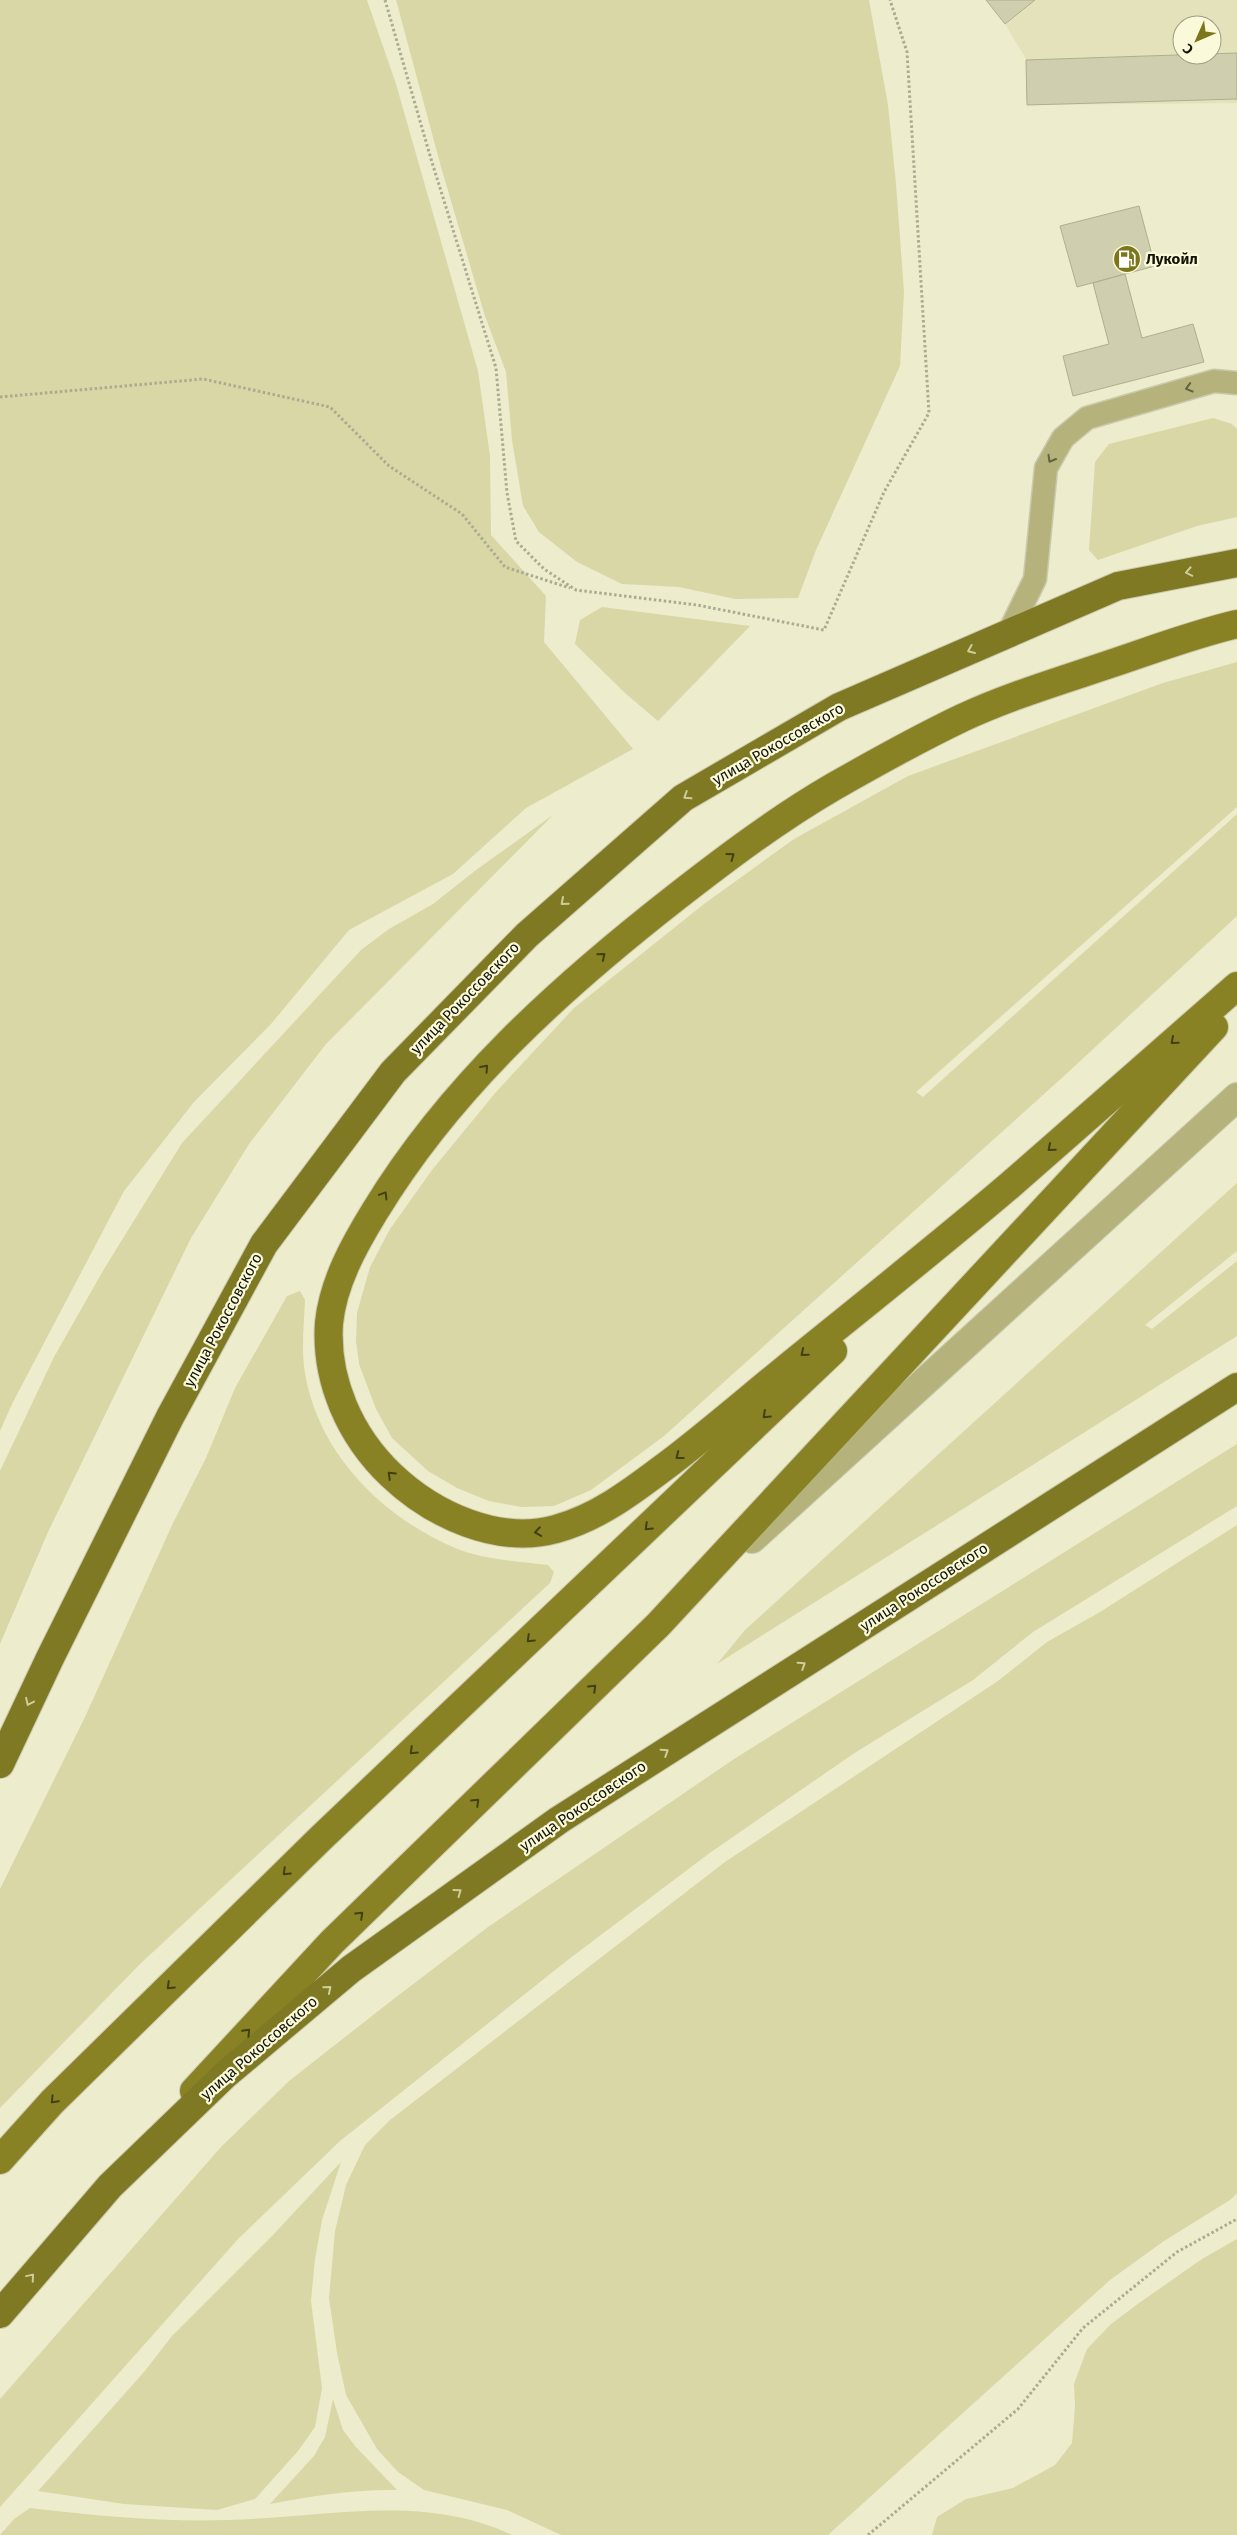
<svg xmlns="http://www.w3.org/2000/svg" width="1237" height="2535" font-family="'Fira Sans',sans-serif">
<rect width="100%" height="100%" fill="#edeccd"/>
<path fill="#e3e2ba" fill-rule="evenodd" d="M986,0H1237V103L1027,105L1026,59L1005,24ZM1182,25H1212V55H1182Z"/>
<g fill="#d9d7a6">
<polygon points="0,0 367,0 396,84 478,371 490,456 491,535 546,596 544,642 633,749 526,808 453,874 349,930 271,1024 194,1102 124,1191 13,1402 0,1431"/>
<polygon points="396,0 869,0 888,105 896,184 904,292 900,366 816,550 798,598 735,599 679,587 622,584 577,562 539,532 523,506 512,440 506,372 485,316 441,167"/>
<polygon points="1213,418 1232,424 1237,429 1237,517 1197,526 1098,560 1089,550 1095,462 1109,444"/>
<polygon points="602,607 750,626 658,721 625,693 575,644 580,620"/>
<polygon points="1237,662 1237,807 916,1092 923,1097 1237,814 1237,916 1064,1076 664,1436 591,1490 554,1506 521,1507 489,1501 457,1488 428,1471 392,1438 376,1409 359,1364 356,1341 357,1313 370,1267 390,1229 432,1170 496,1092 574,1008 704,904 794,839 908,776 1163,683"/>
<polygon points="553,815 326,1044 249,1144 191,1238 48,1532 0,1644 0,1471 54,1357 104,1269 182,1143 361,950 389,929 433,904 476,870"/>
<polygon points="1237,1183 1237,1251 1145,1325 1152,1329 1237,1261 1237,1336 717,1664 745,1630"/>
<path d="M300,1291L305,1300C304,1324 301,1349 305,1373C318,1453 382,1517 455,1548C484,1560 518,1561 548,1565L554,1572L550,1583L537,1595L139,1965L0,2108V1889L85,1717L173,1523L206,1458L235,1388L287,1296Z"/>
<polygon points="1237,1444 1237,1506 1033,1632 973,1680 856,1752 711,1852 569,1959 340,2141 238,2239 0,2507 0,2399 221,2147 289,2081 391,2001 488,1927 734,1759"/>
<polygon points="1237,1525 1237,2193 1230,2200 1164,2241 1110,2280 828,2535 561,2535 507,2510 424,2490 398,2472 377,2449 346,2395 337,2353 329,2298 335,2231 346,2185 365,2145 390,2120 725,1862 998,1681 1047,1642 1100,1612"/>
<polygon points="341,2162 322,2220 315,2259 311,2301 322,2388 315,2427 298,2451 255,2499 217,2510 124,2504 38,2491 144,2372 172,2336 272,2236"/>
<polygon points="1237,2239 1237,2535 932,2535 937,2517 966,2499 1013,2488 1055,2465 1072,2443 1075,2406 1074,2384 1087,2349 1111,2324 1139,2303 1202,2259"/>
<path d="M333,2399L343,2430L355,2446L397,2490C354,2489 312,2496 270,2504L314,2456L325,2437Z"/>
<path d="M30,2508C96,2516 162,2522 227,2520C321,2518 423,2492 512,2535H0L14,2519Z"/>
</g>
<g fill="#cfcfb0" stroke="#afae90">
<polygon points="986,0 1035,0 1005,24"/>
<polygon points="1237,53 1237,99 1027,105 1026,60"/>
<polygon points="1139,206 1155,266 1077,287 1060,226"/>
<polygon points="1125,274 1142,338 1193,324 1204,362 1073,396 1063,356 1109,344 1093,283"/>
</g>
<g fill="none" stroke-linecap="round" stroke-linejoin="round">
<g stroke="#cac9ad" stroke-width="25">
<polyline id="service" points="1008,634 1035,579 1046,468 1063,438 1087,418 1214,381 1237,383"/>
</g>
<g stroke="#cac9ad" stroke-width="30">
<polyline id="minor" points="752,1539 1237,1097"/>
</g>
<g stroke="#cac9ad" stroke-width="30">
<g id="primary">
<path d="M1237,624C1194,634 1152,650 1110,664C1060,681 1009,696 962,718C918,739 875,763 833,787C778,819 725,859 675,898C560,988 451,1086 375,1211C354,1245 333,1283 329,1323C325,1380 350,1436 391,1475C433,1515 498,1545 556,1529C600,1517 635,1489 671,1462C709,1433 746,1401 784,1370C859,1309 935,1249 1009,1186C1085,1120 1161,1053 1237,986"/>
<polyline points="194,2091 332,1942 658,1625 1214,1027"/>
<polyline points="0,2160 52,2102 321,1838 833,1351"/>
</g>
</g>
<g stroke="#cac9ad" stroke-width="30">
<g id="trunk">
<polyline points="0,1764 50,1658 170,1417 264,1244 393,1072 527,935 683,798 839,707 1118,586 1237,563"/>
<polyline points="0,2314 110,2186 225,2075 351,1969 559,1820 1237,1387"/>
</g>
</g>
<g stroke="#abab92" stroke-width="3" stroke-dasharray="2.5 2.5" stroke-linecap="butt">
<polyline points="385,0 431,159 496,368 507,493 516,541 544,569 576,590 697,605 824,630 884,492 929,413 907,52 890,0"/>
<polyline points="0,397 203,379 330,407 389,466 462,514 505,567 570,588"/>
<polyline points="868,2535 1018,2409 1083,2328 1177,2252 1237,2219"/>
</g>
<use href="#service" stroke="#b5b37b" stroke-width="22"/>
<use href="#minor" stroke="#b5b37b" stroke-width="28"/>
<use href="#primary" stroke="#888224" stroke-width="28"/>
<use href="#trunk" stroke="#7e7922" stroke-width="28"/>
</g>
<defs><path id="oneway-chevron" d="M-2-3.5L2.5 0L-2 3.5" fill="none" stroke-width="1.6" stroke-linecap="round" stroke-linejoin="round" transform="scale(1.25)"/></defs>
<g stroke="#646342">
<use href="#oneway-chevron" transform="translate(1189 388) rotate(164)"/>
<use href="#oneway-chevron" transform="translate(1051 459) rotate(120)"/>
</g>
<g stroke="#cfcd9a">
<use href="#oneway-chevron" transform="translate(1189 572) rotate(169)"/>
<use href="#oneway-chevron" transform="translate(971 650) rotate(157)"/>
<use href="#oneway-chevron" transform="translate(687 796) rotate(147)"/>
<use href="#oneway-chevron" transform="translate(564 902) rotate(139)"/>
<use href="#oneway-chevron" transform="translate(802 1665) rotate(-33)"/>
<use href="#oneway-chevron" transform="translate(29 1702) rotate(115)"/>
<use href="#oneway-chevron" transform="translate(665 1752) rotate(-33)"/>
<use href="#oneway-chevron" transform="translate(458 1892) rotate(-36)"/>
<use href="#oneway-chevron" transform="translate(328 1989) rotate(-40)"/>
<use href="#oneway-chevron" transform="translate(31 2277) rotate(-50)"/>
</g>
<g stroke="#423f13">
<use href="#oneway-chevron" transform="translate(731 856) rotate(-36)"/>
<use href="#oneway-chevron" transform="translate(602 956) rotate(-39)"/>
<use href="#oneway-chevron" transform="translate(1174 1041) rotate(139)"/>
<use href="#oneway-chevron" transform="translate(485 1068) rotate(-48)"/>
<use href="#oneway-chevron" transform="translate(1051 1148) rotate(139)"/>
<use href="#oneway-chevron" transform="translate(384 1195) rotate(-59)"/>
<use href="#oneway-chevron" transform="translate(804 1353) rotate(141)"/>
<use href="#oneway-chevron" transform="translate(766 1415) rotate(137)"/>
<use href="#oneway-chevron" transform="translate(679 1456) rotate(142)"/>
<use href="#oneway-chevron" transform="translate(391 1475) rotate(-136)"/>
<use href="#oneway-chevron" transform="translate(648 1527) rotate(136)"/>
<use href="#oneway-chevron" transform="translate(538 1532) rotate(171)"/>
<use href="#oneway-chevron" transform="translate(530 1639) rotate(136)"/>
<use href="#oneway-chevron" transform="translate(593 1688) rotate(-44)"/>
<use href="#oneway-chevron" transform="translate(413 1751) rotate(136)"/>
<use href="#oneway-chevron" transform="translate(476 1802) rotate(-44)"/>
<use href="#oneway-chevron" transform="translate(286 1872) rotate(136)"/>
<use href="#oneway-chevron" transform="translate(360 1915) rotate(-44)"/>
<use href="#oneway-chevron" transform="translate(170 1986) rotate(136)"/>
<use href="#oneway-chevron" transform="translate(247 2032) rotate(-46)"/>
<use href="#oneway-chevron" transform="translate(54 2100) rotate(134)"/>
</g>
<defs>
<g id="fuel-disc" transform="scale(1.4375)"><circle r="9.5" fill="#7b761b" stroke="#fafada"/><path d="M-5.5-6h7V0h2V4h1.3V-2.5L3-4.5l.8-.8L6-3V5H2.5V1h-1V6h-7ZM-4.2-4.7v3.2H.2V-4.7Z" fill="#fff"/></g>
</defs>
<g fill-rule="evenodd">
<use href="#fuel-disc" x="1127" y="259"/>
</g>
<g text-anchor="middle" stroke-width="4.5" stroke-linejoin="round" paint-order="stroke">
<g font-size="15" font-weight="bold" fill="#131308" stroke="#fafada" text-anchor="start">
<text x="1146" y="264">Лукойл</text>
</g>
<g font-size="15" fill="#131308" stroke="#fafada">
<text transform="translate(778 744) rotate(-30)" y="5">улица Рокоссовского</text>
<text transform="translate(465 998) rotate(-46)" y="5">улица Рокоссовского</text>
<text transform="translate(223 1320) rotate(-62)" y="5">улица Рокоссовского</text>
<text transform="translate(924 1587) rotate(-33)" y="5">улица Рокоссовского</text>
<text transform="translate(583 1806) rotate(-34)" y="5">улица Рокоссовского</text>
<text transform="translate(259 2048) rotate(-41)" y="5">улица Рокоссовского</text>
</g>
</g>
<g transform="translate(1197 40) rotate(225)"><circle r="24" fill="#fafada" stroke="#9e9e86"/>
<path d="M0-4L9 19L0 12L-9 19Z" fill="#7b761b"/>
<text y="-8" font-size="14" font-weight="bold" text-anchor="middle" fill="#131308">С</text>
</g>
</svg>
